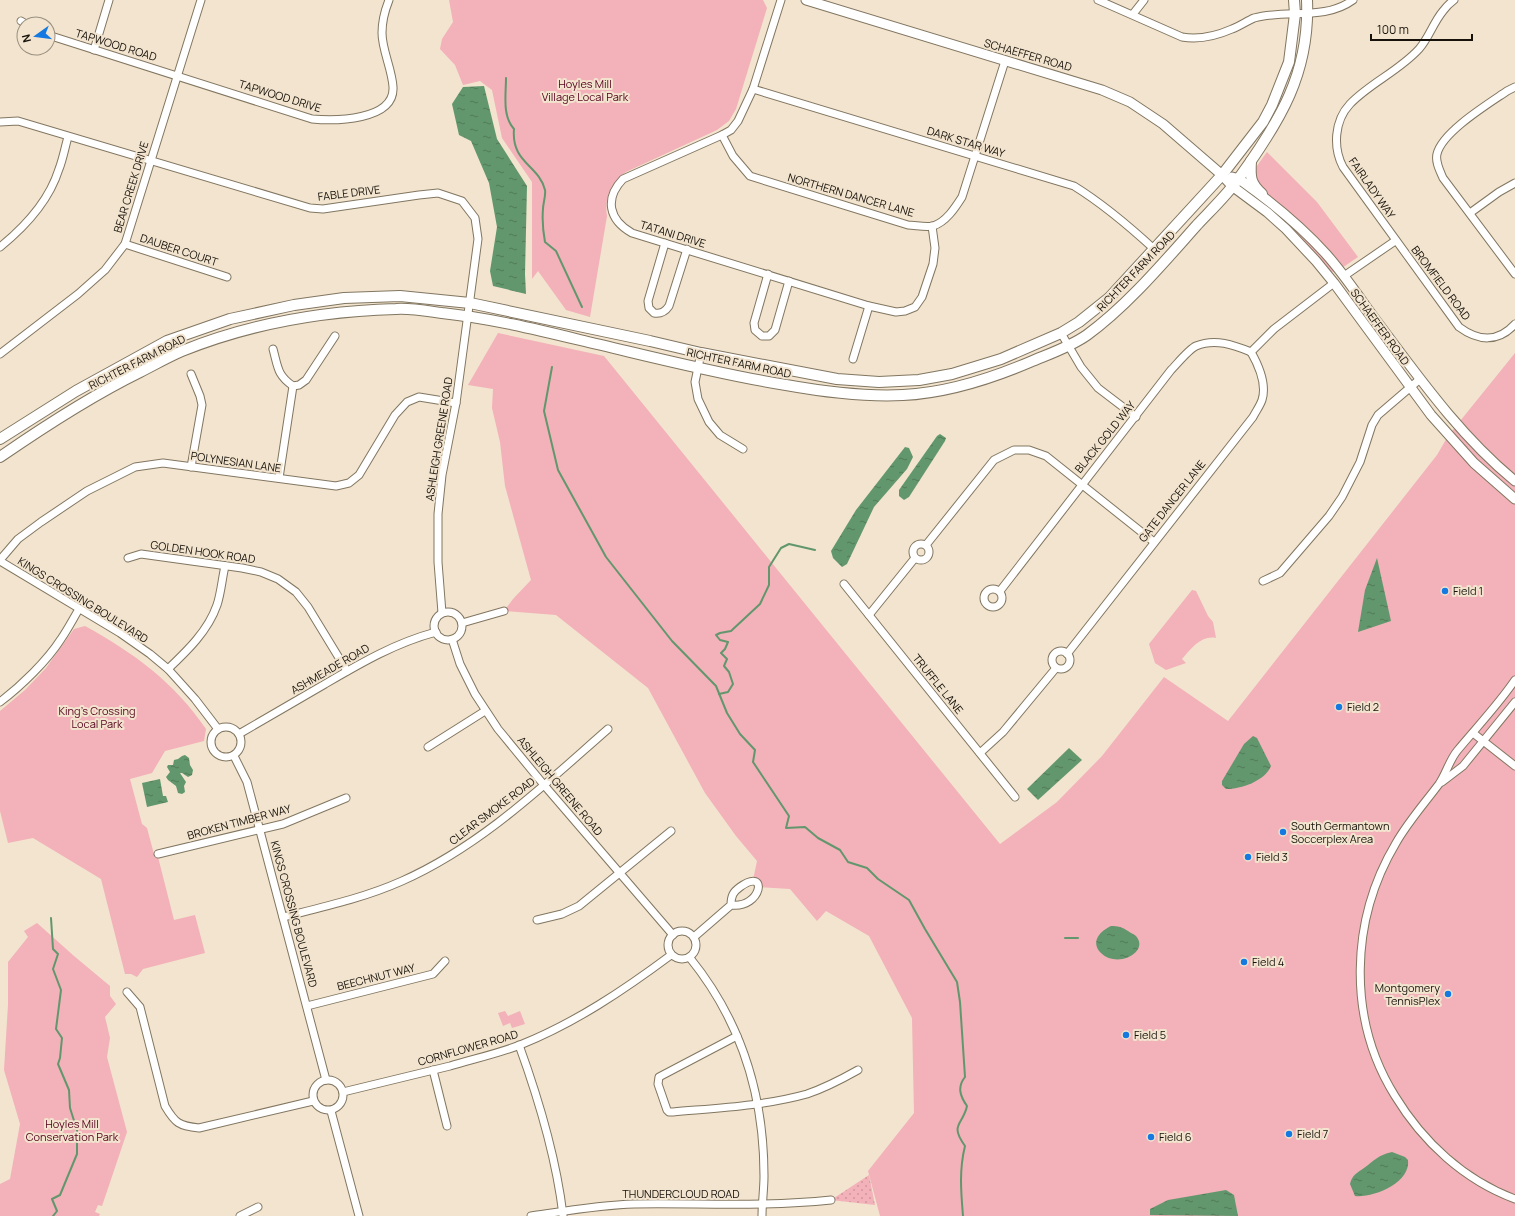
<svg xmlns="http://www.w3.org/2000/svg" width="1515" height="1216" font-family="Manrope,sans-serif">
<defs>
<pattern id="grass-dots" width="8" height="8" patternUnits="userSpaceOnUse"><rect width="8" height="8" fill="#f3b1b9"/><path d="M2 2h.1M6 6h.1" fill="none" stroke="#d0979e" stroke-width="1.8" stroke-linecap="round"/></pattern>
<pattern id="water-ripples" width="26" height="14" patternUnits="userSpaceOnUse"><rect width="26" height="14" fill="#62976d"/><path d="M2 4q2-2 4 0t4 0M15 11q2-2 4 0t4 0" fill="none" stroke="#507a58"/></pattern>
</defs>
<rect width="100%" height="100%" fill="#f2e4ce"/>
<polygon fill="url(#grass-dots)" points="869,1175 875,1205 831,1200"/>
<g fill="#f3b1b9">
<path d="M449,0H763L767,8L736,109L729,121L717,130L626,172C611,182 604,198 607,216L590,317L566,310L538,271L532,279V182L502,138L492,90L480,81L463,85L455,65L440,49L442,39L453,22Z"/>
<polygon points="1267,152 1317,202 1358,257 1336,272 1326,271 1309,249 1277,213 1249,177"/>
<polygon points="498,333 604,356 1000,844 1057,802 1102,756 1164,677 1228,721 1437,455 1448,436 1515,353 1515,1216 880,1216 868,1171 914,1113 912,1018 869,936 826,911 817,921 790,889 759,887 753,880 757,861 736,836 705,793 648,688 556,615 504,611 513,599 531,580 505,486 500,442 492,408 493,389 468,385"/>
<path d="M1192,590L1196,591L1208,616L1213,622L1216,638C1201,635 1191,649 1182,659L1186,663L1166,670L1155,663L1149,644Z"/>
<path d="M85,626C134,653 174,682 206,729L204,741L165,751L152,773L130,779L142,824L147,828L155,858L158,857L174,920L195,915L205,953L143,969L137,977L131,974H125L101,879L33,838L8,843L0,811V711L25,690L46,668L74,629Z"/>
<polygon points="37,923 74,956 110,986 110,996 116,1004 105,1017 110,1038 107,1057 127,1132 102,1206 98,1205 95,1212 100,1214 99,1216 0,1216 0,1184 10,1179 20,1124 4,1070 8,1005 8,962 28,937 24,931"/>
<polygon points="505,1011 508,1016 520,1011 525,1024 512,1028 510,1023 503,1026 498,1013"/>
</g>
<g fill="url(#water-ripples)">
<polygon points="484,86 497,139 527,186 525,274 526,294 493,286 490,271 497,227 489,183 471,141 459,135 452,104 463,87"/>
<polygon points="940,434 946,438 945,441 909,497 904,500 899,496 899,490 937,436"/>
<polygon points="905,447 909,448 913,457 907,469 874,507 847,564 842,567 833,558 831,551 856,510"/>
<polygon points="1377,558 1391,621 1358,632 1365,590"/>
<path d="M1253,736L1257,738L1271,766C1265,781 1241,789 1226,789L1222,785V781L1244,744Z"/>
<polygon points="1069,748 1082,760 1038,800 1027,789"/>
<polygon points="185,755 189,758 190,765 193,770 192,775 188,777 182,773 180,773 186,782 184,786 185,792 182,794 178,793 176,786 168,780 166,777 170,772 167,767 168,765 173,765 174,760 178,759 182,756"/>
<polygon points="160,779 163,796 166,796 168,802 147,807 142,783"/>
<path d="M1111,926C1118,926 1122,927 1128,931C1130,933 1134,934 1136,936C1150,952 1117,969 1101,953C1090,942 1100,931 1111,926Z"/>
<path d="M1392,1152L1405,1157L1408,1160C1411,1183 1373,1198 1355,1196L1350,1184C1352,1175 1357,1173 1364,1168C1375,1160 1378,1155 1392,1152Z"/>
<polygon points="1226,1190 1234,1195 1238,1216 1150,1215 1150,1209 1168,1200"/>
</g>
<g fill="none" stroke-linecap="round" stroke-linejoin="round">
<g stroke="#62976d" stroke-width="2">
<path d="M506,78C506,95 502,116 514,129C511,163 539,165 545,190C546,196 543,203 543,209C542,220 543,231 545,242L556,251L582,307"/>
<path d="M552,367L544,411L558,470L606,557L672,641L716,686L727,713L740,734L755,750L753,762L789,816L786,828L805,827L818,838L840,850L848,862L867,868L878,879L909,900L925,929L957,982L960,1002L965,1077C957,1087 960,1096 967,1106C963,1125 949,1124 965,1146C959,1170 961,1192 963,1216"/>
<polyline points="719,694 728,692 733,684 729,672 724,666 727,659 721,653 725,649 728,642 720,640 716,635 720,633 731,631 760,604 769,585 769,567 781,548 789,544 815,550"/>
<polyline points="51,918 53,949 58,954 53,969 61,990 56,1029 62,1038 60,1058 58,1064 69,1090 70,1108 77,1130 77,1154 60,1195 52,1199 57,1211 53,1216"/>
<polyline points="1065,938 1078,938"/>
</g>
<g stroke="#827661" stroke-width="9">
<g id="minor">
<path d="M781,0L753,89L738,121L731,130L722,135L623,179C604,199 609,220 632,233L869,306L896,312L905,311L915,307L922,297L933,264L935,248L932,226"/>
<path d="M1098,0L1182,37C1199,40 1216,36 1232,29C1240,26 1247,21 1254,18C1287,9 1324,21 1353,0"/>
<path d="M1454,0C1450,3 1446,7 1443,11C1433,23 1429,38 1419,49C1399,71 1370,83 1350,104C1334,121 1333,148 1343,167L1459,327C1478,341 1498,343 1515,324"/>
<polyline points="1133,14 1144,0"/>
<polyline points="21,21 26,24"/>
<path d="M48,35L312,119C334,121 395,121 393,87C392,69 382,50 382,33C382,22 385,10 389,0"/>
<polyline points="94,50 109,0"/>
<path d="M1515,87L1507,91C1488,104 1442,132 1437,154C1435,162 1440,171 1443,178L1515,274"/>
<path d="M753,89L1074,186C1103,204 1129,226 1154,249"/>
<polyline points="0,122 18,121 310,208 323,209 419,195 438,193 462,201 475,218 478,239 456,403 442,475 438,514 438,562 442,613"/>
<path d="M722,135L733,156L750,176L908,225C915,225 926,228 933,226C946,222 955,208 962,197L1005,61"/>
<polyline points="1470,213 1499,192 1515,183"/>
<path d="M665,243L648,301L649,308L654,313C661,314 665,312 669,306L687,249"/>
<polyline points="125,244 227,277"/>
<path d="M0,247C26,226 49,201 59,169C63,159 65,147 68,137"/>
<polyline points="768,274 754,323 755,330 762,336 769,336 775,330 789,281"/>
<polyline points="1344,276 1395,241"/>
<polyline points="1061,333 1081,367 1098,388 1136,417"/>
<path d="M273,349C278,367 277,375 293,386"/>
<polyline points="1251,352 1274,329 1334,283"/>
<polyline points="701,353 695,382 698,399 709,422 720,435 743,449"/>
<polyline points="0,354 78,294 105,270 125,244 201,0"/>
<polyline points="853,359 869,306"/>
<polyline points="191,467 202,405 200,396 191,374"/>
<polyline points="279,478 293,386 299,385 306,380 335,336"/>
<circle cx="921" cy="552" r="8"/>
<polyline points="926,545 994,460 1014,450 1029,450 1046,456 1154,542"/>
<polyline points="128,558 141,554 242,568 261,572 278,579 296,592 308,607 347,671"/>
<polyline points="0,560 18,539 41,522 87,491 135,467 163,463 336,486 349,483 359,475 395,415 407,402 419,397 456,403"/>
<polyline points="0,561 120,633 150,654 168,669 195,699 218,729"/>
<polyline points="1263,581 1280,573 1329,516 1342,497 1360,462 1372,425 1378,415 1420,379"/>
<polyline points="844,584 1015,797"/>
<circle cx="993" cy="598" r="9"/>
<path d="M1000,591L1171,370C1177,364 1189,349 1196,346C1215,338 1234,345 1251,352"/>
<circle cx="448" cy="626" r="14"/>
<polyline points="869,615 915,558"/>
<polyline points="462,623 504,611"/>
<polyline points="452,639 460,664 475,694 498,729 544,785 673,935"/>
<circle cx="1061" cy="660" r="9"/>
<path d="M1067,654L1253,417C1256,411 1260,406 1262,400C1267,384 1259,366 1251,352"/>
<path d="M168,669C187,651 208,631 217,605C221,593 222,579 225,566"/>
<path d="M1515,680C1498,705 1476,728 1457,751C1449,761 1446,774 1439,784C1424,804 1408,822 1396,843C1350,920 1347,1019 1395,1096C1423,1142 1464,1180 1515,1199"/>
<path d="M0,702C21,686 47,661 61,639C68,629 73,619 79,609"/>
<circle cx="226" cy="742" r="15"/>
<polyline points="1473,733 1515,766"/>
<path d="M239,734C268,717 296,701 325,684C361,663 395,643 436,632"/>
<polyline points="428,747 485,711"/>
<polyline points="980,753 1003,732 1056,668"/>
<polyline points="234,756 247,782 326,1080"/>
<polyline points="1442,782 1463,766 1515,702"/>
<polyline points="158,854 283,824 346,798"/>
<path d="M283,917C323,907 364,898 402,881C481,846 544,785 608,729"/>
<polyline points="537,920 562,914 579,906 671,831"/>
<circle cx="682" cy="945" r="14"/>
<path d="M694,937L731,905C762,909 769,866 740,887C733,892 731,896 731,905"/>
<path d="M690,958C741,1021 764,1095 764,1176C764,1189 762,1203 762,1216"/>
<path d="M127,992L140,1007L165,1106C175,1123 179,1126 199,1128L313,1101"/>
<polyline points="307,1006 433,974 445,961"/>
<path d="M737,1036L659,1077L658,1084L667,1110L669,1112H673C718,1108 764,1106 807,1094C825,1088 842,1079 858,1070"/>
<path d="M519,1045C539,1100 556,1156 563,1215"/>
<polyline points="433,1070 447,1126"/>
<circle cx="328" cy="1095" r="15"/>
<path d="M343,1092C379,1083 414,1075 450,1066C473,1059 497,1054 520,1045C575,1023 624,990 671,955"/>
<polyline points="331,1111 359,1216"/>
<polyline points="240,1216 258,1207"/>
<path d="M531,1216C565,1211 600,1205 634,1204C700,1203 765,1207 831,1200"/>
</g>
</g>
<g stroke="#827661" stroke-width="11">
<g id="tertiary">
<polyline points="806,0 1102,90 1130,102 1163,124 1222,175 1232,186 1267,212 1286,229 1316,261 1334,283 1431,415 1474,463 1515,499"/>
<path d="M1232,177L1239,179C1270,201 1300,225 1326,254C1344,274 1359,297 1375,319C1418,376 1459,435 1515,481"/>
</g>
</g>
<g stroke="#827661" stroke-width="12">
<g id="secondary">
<path d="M1251,161C1250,177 1250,183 1262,194"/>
<polyline points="0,439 76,391 167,341 230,319 294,305 344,298 400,296 470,303 650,341 701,353 837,379 879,382 919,380 952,374 1001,359 1061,333 1079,322 1109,298 1222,175 1263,122 1272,105 1289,62 1295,14 1294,0"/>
<path d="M0,457C45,426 91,396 140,372C154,365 168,357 182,351C249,324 323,311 396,309C411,308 427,311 442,313C489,318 535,329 580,340C649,356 717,374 786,385C825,392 863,397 903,395C947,393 990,379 1030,362C1049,354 1070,347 1087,335C1127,306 1164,262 1197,225C1211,210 1227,195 1239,178C1280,121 1310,73 1307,0"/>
</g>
</g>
<use href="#minor" stroke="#fff" stroke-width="7"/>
<use href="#tertiary" stroke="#fff" stroke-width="9"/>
<use href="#secondary" stroke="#fff" stroke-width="10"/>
</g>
<g fill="#147ae2" stroke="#f2e4ce" stroke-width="1.5">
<circle cx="1445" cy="591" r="4"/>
<circle cx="1339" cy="707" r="4"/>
<circle cx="1283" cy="832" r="4"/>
<circle cx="1248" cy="857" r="4"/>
<circle cx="1244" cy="962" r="4"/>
<circle cx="1448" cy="994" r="4"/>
<circle cx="1126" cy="1035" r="4"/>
<circle cx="1289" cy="1134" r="4"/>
<circle cx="1151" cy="1137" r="4"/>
</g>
<g text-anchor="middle" stroke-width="4" stroke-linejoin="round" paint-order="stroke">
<g font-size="11" fill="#16110a" stroke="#f2e4ce">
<text transform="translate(116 45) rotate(17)" y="4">TAPWOOD ROAD</text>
<text transform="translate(1028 55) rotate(16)" y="4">SCHAEFFER ROAD</text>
<text transform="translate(280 96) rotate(17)" y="4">TAPWOOD DRIVE</text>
<text transform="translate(966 142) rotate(17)" y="4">DARK STAR WAY</text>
<text transform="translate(131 187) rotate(-73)" y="4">BEAR CREEK DRIVE</text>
<text transform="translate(1372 188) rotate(55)" y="4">FAIRLADY WAY</text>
<text transform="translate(349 193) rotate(-7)" y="4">FABLE DRIVE</text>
<text transform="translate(851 195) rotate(16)" y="4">NORTHERN DANCER LANE</text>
<text transform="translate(673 234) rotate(17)" y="4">TATANI DRIVE</text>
<text transform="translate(179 250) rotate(18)" y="4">DAUBER COURT</text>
<text transform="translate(1136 271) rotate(-46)" y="4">RICHTER FARM ROAD</text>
<text transform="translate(1441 283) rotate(53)" y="4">BROMFIELD ROAD</text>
<text transform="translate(1380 327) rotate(54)" y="4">SCHAEFFER ROAD</text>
<text transform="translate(137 362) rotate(-27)" y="4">RICHTER FARM ROAD</text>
<text transform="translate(739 363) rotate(12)" y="4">RICHTER FARM ROAD</text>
<text transform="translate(1105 437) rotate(-51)" y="4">BLACK GOLD WAY</text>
<text transform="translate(439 439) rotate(-81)" y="4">ASHLEIGH GREENE ROAD</text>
<text transform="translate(236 462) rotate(8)" y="4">POLYNESIAN LANE</text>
<text transform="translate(1172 501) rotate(-52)" y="4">GATE DANCER LANE</text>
<text transform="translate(203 552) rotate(8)" y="4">GOLDEN HOOK ROAD</text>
<text transform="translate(83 600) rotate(32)" y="4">KINGS CROSSING BOULEVARD</text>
<text transform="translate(330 669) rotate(-30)" y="4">ASHMEADE ROAD</text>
<text transform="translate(938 684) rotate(51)" y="4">TRUFFLE LANE</text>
<text transform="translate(560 786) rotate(50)" y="4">ASHLEIGH GREENE ROAD</text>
<text transform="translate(492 811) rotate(-37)" y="4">CLEAR SMOKE ROAD</text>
<text transform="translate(239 822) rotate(-15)" y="4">BROKEN TIMBER WAY</text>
<text transform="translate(294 914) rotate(75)" y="4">KINGS CROSSING BOULEVARD</text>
<text transform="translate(376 977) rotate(-14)" y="4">BEECHNUT WAY</text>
<text transform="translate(468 1048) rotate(-16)" y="4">CORNFLOWER ROAD</text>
<text x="681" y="1198">THUNDERCLOUD ROAD</text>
</g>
<g font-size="11" fill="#55001c" stroke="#f2e4ce">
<text x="585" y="88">Hoyles Mill<tspan x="585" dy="13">Village Local Park</tspan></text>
<text x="97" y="715">King's Crossing<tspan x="97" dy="13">Local Park</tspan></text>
<text x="72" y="1128">Hoyles Mill<tspan x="72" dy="13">Conservation Park</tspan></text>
</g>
<g font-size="11" fill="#16110a" stroke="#f2e4ce" text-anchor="start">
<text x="1453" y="595">Field 1</text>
<text x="1347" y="711">Field 2</text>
<text x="1291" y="830">South Germantown<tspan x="1291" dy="13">Soccerplex Area</tspan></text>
<text x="1256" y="861">Field 3</text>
<text x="1252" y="966">Field 4</text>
<text x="1440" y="992" text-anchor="end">Montgomery<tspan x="1440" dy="13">TennisPlex</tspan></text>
<text x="1134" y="1039">Field 5</text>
<text x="1297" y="1138">Field 7</text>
<text x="1159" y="1141">Field 6</text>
</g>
</g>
<g transform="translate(36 36) rotate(256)"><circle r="19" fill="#f2e4ce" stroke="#9a9080"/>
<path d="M0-3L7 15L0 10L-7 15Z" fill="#147ae2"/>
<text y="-6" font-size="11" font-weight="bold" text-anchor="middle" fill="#16110a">N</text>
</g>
<path d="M1371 34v6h101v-6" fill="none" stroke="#16110a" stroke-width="2"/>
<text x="1377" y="34" font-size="12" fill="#16110a" stroke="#f2e4ce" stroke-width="3" paint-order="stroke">100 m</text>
</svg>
